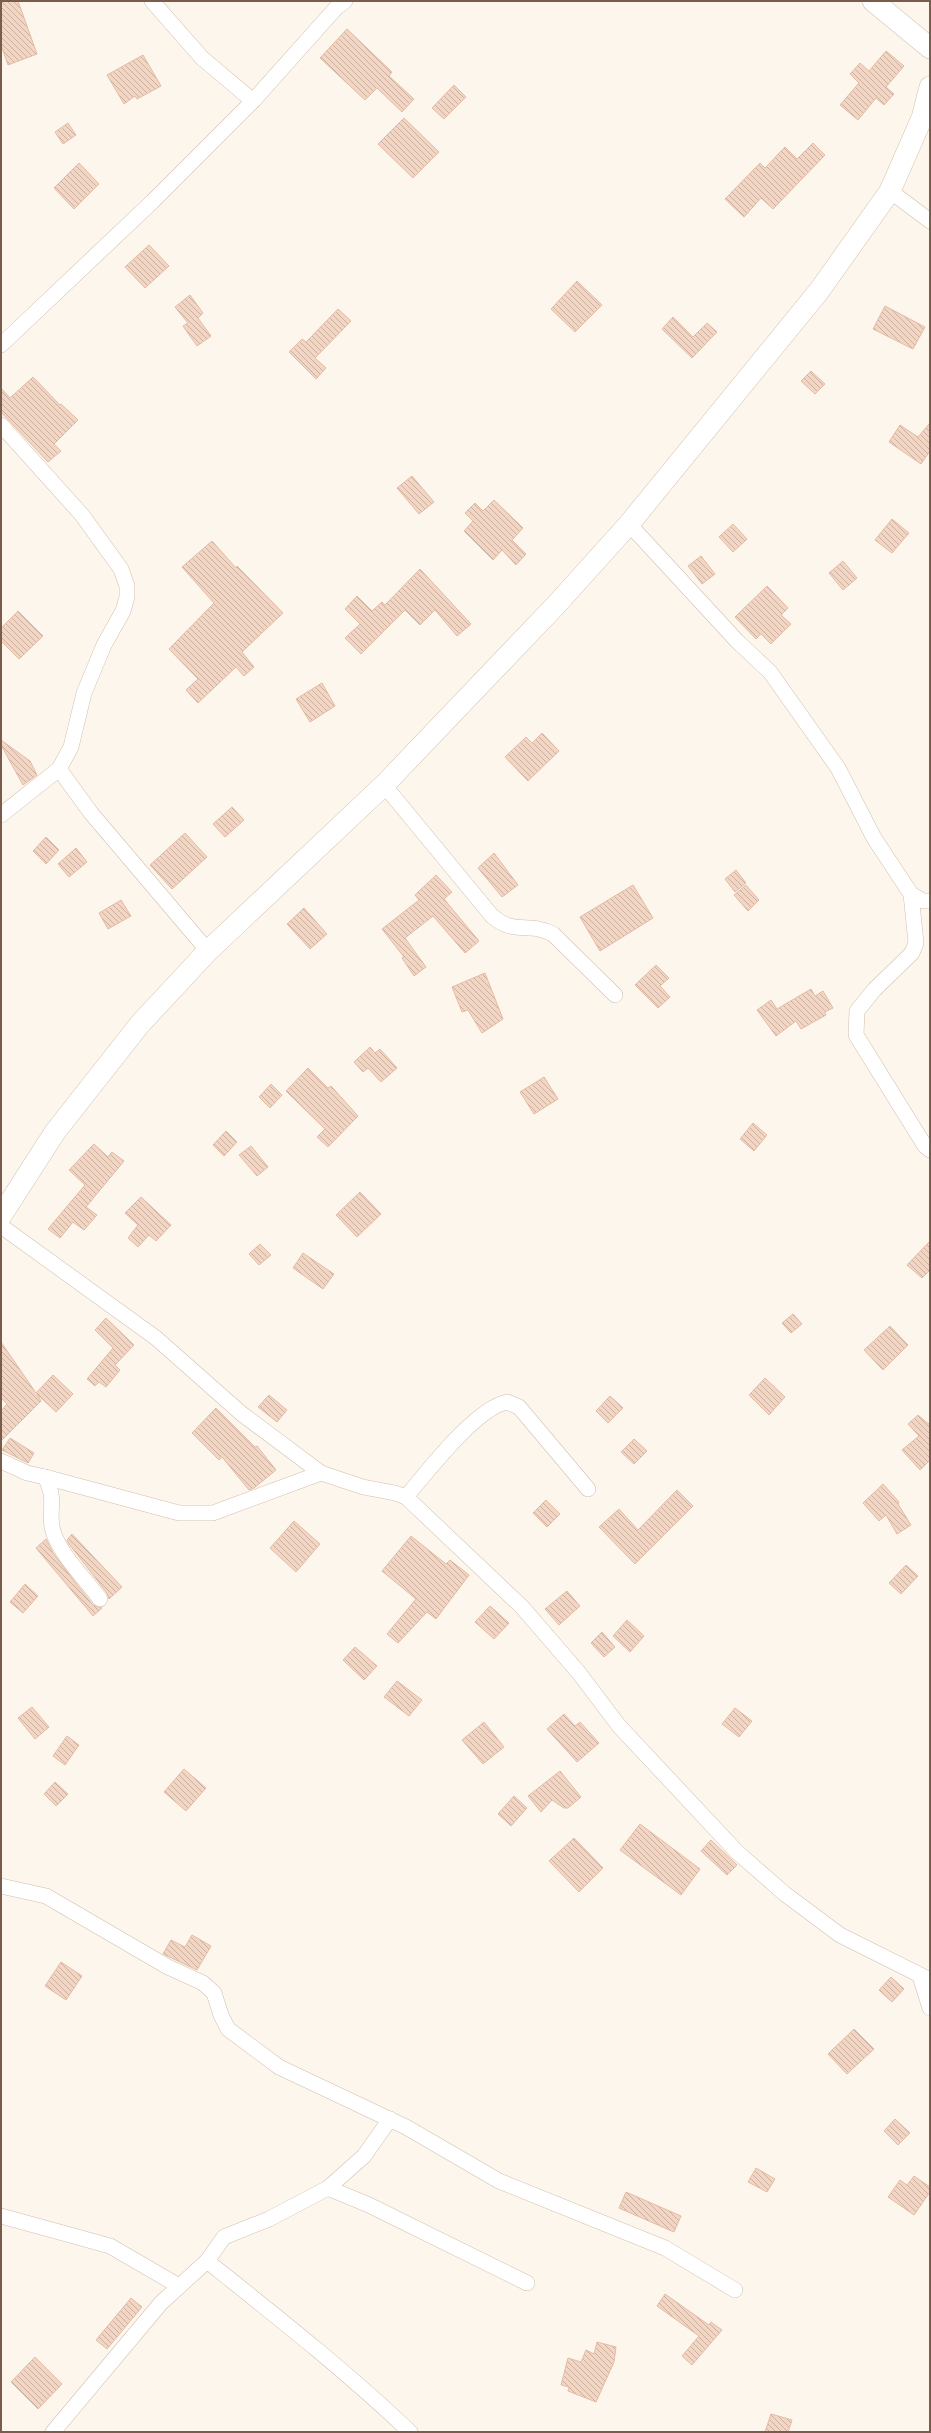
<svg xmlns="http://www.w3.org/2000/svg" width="931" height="2433" font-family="'Fira Sans',sans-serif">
<defs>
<pattern id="building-back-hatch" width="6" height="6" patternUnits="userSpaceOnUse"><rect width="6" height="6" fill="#f3d5c3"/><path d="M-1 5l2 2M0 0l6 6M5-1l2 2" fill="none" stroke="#cab0a1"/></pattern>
</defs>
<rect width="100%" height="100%" fill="#fdf6ec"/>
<g fill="url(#building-back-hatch)" stroke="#e6bba3">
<polygon points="1,1 18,1 37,54 8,65 1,45"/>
<polygon points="347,29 392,72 389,76 414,99 402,112 377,88 365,100 320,58"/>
<polygon points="886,51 904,66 886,87 894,94 884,105 876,98 858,120 840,105 859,83 850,74 860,63 869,71"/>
<polygon points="143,55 161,86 137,99 135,96 124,104 107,75"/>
<polygon points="454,85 466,97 444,119 432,108"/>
<polygon points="404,118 439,152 413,178 378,144"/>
<polygon points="68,123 76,135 63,144 55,132"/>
<polygon points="813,143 825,155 773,209 761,198 744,217 725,199 760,163 765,168 785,147 797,159"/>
<polygon points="79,163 99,184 74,209 54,188"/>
<polygon points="149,245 169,266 145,288 125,267"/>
<polygon points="577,281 602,305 575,332 551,309"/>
<polygon points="190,295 203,313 198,318 211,336 197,346 183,326 188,323 175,307"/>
<polygon points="885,306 925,327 913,349 873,329"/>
<polygon points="338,309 351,321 315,358 326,368 316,379 289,352 302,339 306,342"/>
<polygon points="673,317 693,337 707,323 717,332 692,358 662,329"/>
<polygon points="811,371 825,384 815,394 801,381"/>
<polygon points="33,377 60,405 61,404 78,420 54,444 61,451 48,462 1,412 1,388 10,398"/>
<polygon points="930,423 930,451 921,464 889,442 900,425 918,437"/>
<polygon points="412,476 434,502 419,514 397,488"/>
<polygon points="494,500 523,528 512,540 526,554 516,565 502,550 493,560 464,531 473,521 465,513 475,503 483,511"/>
<polygon points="892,519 909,533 892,553 875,540"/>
<polygon points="733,524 747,539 733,552 719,537"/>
<polygon points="212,541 236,568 237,566 283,613 242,652 254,667 244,676 236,667 198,703 186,690 198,679 169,649 214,603 182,567"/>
<polygon points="701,556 715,574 702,584 688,566"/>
<polygon points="843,561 857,578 843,590 829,573"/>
<polygon points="420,569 471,624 457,636 435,610 420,625 405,610 361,654 345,638 360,624 345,609 357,596 372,611 382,602 385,605"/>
<polygon points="767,586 788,608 781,615 791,624 771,644 761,634 756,639 735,617"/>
<polygon points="18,611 43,636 19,659 1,641 1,628"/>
<polygon points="322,683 335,706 310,722 296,699"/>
<polygon points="542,733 559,751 528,781 505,757 526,737 532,743"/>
<polygon points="1,740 30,761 37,775 23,785 1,745"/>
<polygon points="232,807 244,820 225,837 213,824"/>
<polygon points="185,833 207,857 172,889 150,865"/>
<polygon points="46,837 59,850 46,864 33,851"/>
<polygon points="76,848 87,862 69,877 58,864"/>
<polygon points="494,853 518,885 502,897 478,868"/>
<polygon points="736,870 746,883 735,892 725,879"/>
<polygon points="436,875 452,892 444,899 479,941 465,953 433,916 405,938 426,967 414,976 402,958 404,957 382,929 419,900 415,895"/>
<polygon points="633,885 653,918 600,951 580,917"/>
<polygon points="746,885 759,900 748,911 734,895"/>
<polygon points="121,900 131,916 108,929 99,913"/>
<polygon points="304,908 327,934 310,949 287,924"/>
<polygon points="656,965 669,978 660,986 670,997 658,1008 635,985"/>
<polygon points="485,973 503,1019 482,1033 468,1010 462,1012 452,987"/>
<polygon points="811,989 815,996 823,991 833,1008 825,1012 826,1015 801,1029 796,1021 776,1036 757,1010 771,1000 777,1009"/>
<polygon points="370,1047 375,1053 380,1049 397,1068 381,1082 368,1068 363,1072 354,1062"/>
<polygon points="308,1068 328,1088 331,1086 358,1116 328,1147 317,1137 325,1129 286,1091"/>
<polygon points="544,1077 558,1099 534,1114 520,1092"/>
<polygon points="271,1084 282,1095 270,1108 259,1097"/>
<polygon points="753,1123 767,1135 754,1151 740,1139"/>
<polygon points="226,1131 237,1142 224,1156 213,1145"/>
<polygon points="94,1144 108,1157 112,1152 124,1161 86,1207 97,1215 84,1230 73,1222 60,1238 48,1229 85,1185 69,1170"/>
<polygon points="251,1146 268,1167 257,1176 239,1155"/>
<polygon points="360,1192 381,1214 357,1237 336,1215"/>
<polygon points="141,1197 171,1225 156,1241 149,1235 138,1247 128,1238 138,1225 125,1213"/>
<polygon points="930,1241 930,1270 922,1278 907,1265"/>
<polygon points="260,1244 271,1255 259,1265 249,1254"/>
<polygon points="303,1253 334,1274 323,1289 293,1268"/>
<polygon points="793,1314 802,1324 791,1333 782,1323"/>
<polygon points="106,1318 134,1345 115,1365 120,1370 106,1387 99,1382 95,1386 87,1379 113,1348 95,1330"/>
<polygon points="890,1326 908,1345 883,1370 864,1350"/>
<polygon points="1,1342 36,1393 53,1375 73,1394 56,1412 37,1394 41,1401 1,1441 1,1411 7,1404 1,1398"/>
<polygon points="765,1378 785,1397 769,1415 749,1395"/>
<polygon points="269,1395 287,1410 277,1422 258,1407"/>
<polygon points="610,1396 623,1408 608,1423 596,1411"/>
<polygon points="216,1408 255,1447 257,1446 276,1470 254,1488 249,1490 222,1457 219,1460 192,1433"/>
<polygon points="918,1415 930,1425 930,1460 920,1470 902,1450 919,1436 908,1424"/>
<polygon points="10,1438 34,1453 28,1463 2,1450"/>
<polygon points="634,1439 647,1451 634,1464 621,1452"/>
<polygon points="883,1484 899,1502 898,1504 911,1525 897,1534 886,1515 879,1521 863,1503"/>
<polygon points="677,1490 693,1506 635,1564 599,1527 619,1509 638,1530"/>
<polygon points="546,1500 560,1514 547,1527 533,1513"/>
<polygon points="294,1521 320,1544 296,1572 270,1548"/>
<polygon points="72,1534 122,1587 109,1599 107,1593 69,1544 67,1540"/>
<polygon points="411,1536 446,1564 450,1560 469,1575 436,1619 427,1612 398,1643 387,1634 416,1599 382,1571"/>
<polygon points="46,1539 53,1553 74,1581 93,1605 102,1608 93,1616 36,1548"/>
<polygon points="906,1565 918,1576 901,1594 889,1583"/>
<polygon points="25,1584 38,1596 23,1613 10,1602"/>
<polygon points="567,1591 580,1606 559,1625 545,1609"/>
<polygon points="490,1606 509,1623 494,1639 475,1622"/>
<polygon points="627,1620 644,1636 630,1652 613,1636"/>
<polygon points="602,1632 615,1647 604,1657 591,1643"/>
<polygon points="355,1647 377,1666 364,1680 343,1660"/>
<polygon points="397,1681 422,1700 409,1716 384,1697"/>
<polygon points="32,1707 49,1727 35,1739 18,1718"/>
<polygon points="735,1708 752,1721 739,1737 722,1724"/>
<polygon points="564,1714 575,1726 580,1722 599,1743 577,1762 547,1729"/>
<polygon points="484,1722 504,1747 483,1764 462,1740"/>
<polygon points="67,1736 79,1745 65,1765 53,1756"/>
<polygon points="184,1769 206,1788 186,1811 164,1792"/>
<polygon points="560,1771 581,1797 568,1808 564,1808 552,1800 541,1812 528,1796"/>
<polygon points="55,1782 68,1794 56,1806 44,1794"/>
<polygon points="514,1796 527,1808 511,1826 498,1814"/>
<polygon points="640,1824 700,1869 681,1895 620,1850"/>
<polygon points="574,1838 603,1868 579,1892 549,1861"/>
<polygon points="711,1840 737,1865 727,1875 701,1851"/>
<polygon points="192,1935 211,1946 197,1970 163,1954 171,1940 185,1947"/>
<polygon points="61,1962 82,1976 66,2000 45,1986"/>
<polygon points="891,1977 904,1989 892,2002 879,1990"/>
<polygon points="854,2029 874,2049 847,2074 828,2054"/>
<polygon points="895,2119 910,2133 898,2145 884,2131"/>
<polygon points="756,2168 775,2179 767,2192 748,2182"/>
<polygon points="914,2176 930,2187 930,2192 914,2215 888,2197 900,2180 907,2185"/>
<polygon points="626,2192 681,2216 674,2232 619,2208"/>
<polygon points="665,2294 709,2325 711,2322 722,2330 692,2365 682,2356 699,2336 657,2306"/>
<polygon points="131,2298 142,2307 107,2349 96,2340"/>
<polygon points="597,2342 616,2347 614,2362 596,2402 568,2391 569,2387 561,2385 568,2358 581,2362 586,2350 594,2354"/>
<polygon points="35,2357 62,2384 38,2409 11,2382"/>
<polygon points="771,2414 792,2420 788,2432 765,2432"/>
</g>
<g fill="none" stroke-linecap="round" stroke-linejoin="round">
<g stroke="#d1beb0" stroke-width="16">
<g id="street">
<polyline points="152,1 202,58 253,101"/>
<polyline points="890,191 930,221"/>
<polyline points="1,345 152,202 253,101 336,8 345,1"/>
<polyline points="1,425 82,515 121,569 127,586 127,597 123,611 104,645 84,693 71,747 59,769 91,813 208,951"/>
<polyline points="629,524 737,641 770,672 838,768 874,838 911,894 923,901 930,901"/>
<path d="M384,785L492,916C515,936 528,921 553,934L615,995"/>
<polyline points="1,815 59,769"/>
<polyline points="911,894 916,943 912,953 874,990 857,1011 856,1035 925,1146 930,1150"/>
<polyline points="1,1226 156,1338 242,1414 321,1473 363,1487 395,1493 406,1497 522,1607 579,1673 619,1726 737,1852 785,1894 840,1935 930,1980"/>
<path d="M1,1461L27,1473L45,1477C58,1502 47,1510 53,1531C59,1553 86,1580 100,1599"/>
<polyline points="45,1477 179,1513 213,1513 321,1473"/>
<path d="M406,1497C427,1472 476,1408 507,1402L519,1407L588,1489"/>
<polyline points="1,1886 46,1896 168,1967 203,1983 214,1993 221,2015 228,2029 279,2067 406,2127 499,2181 665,2248 735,2290"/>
<polyline points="920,1976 930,2008"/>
<polyline points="328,2188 369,2205 527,2283"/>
<polyline points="1,2216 110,2246 179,2286"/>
<path d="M207,2261C276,2316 346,2371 410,2432"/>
<polyline points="53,2432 161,2303 207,2261 224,2237 269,2219 328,2188 364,2156 390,2119"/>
</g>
</g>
<g stroke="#d6c0b0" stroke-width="22">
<g id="secondary">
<polyline points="873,1 930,48"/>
<polyline points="1,1216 55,1132 140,1024 208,951 384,785 556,605 629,524 819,291 890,191 922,118 930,87"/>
</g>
</g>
<use href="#street" stroke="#fff" stroke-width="15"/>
<use href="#secondary" stroke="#fff" stroke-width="21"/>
</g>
<rect width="931" height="2433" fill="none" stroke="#7a5c4d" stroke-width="4"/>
</svg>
